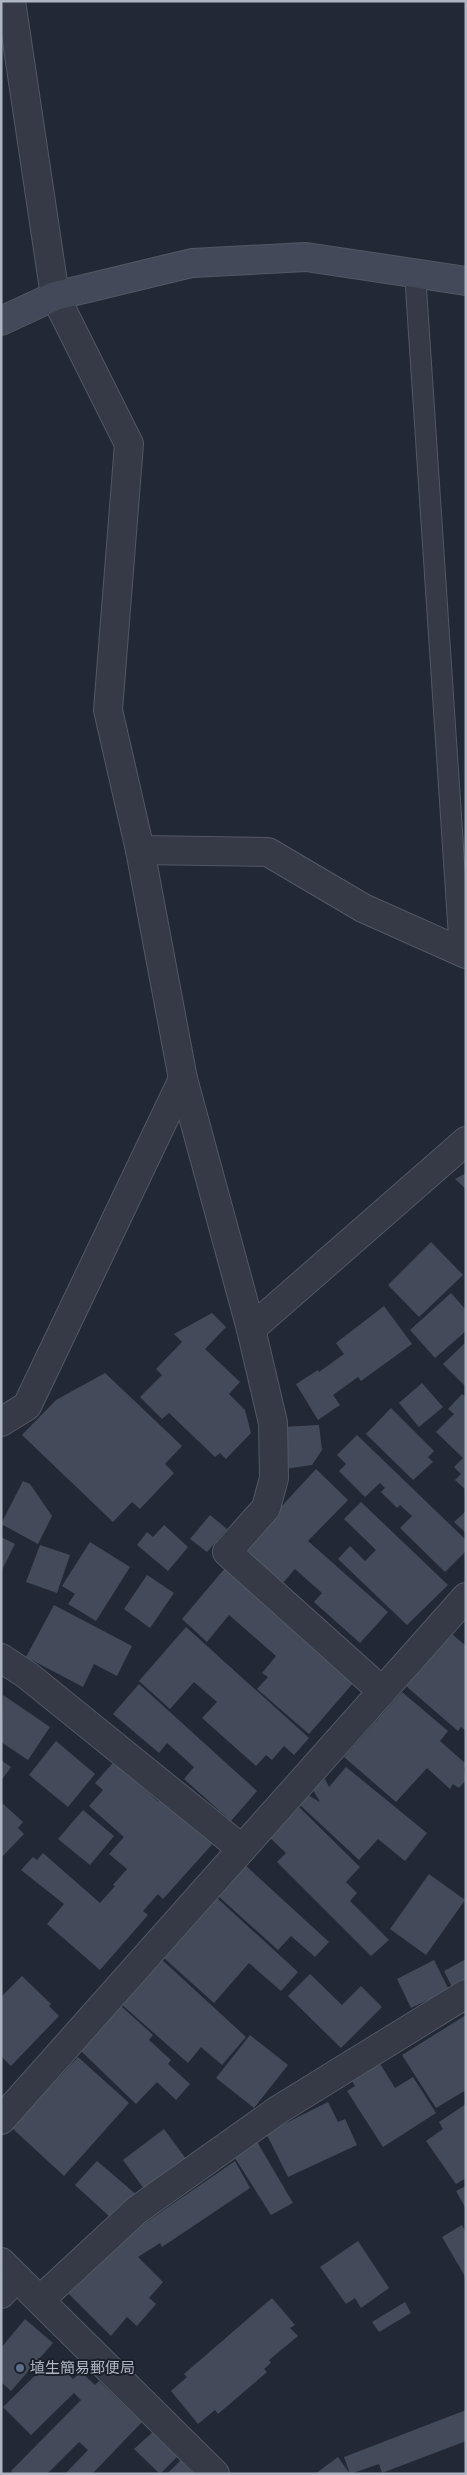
<svg xmlns="http://www.w3.org/2000/svg" width="467" height="2475" font-family="'Golos Text','Noto Sans JP',sans-serif">
<rect width="100%" height="100%" fill="#222835"/>
<g fill="#434b5a">
<polygon points="466,1173 466,1189 455,1179"/>
<polygon points="431,1242 463,1275 419,1317 388,1285"/>
<polygon points="451,1293 466,1310 466,1331 435,1358 410,1330"/>
<polygon points="384,1306 412,1344 361,1381 358,1377 333,1395 340,1405 318,1420 296,1384 318,1370 319,1372 344,1354 336,1343"/>
<polygon points="212,1313 226,1327 205,1349 240,1382 229,1394 245,1410 251,1433 226,1459 220,1453 215,1457 169,1413 162,1419 140,1397 162,1375 156,1369 182,1342 174,1334"/>
<polygon points="466,1342 466,1387 443,1364"/>
<polygon points="105,1373 182,1446 165,1464 174,1473 140,1509 132,1502 113,1522 22,1435 56,1400"/>
<polygon points="422,1383 443,1407 419,1427 399,1403"/>
<polygon points="462,1394 466,1397 466,1490 455,1480 461,1474 454,1467 463,1458 436,1432 454,1414 448,1409"/>
<polygon points="391,1408 434,1451 428,1457 433,1462 413,1480 366,1434"/>
<polygon points="319,1425 322,1450 312,1465 285,1469 281,1427"/>
<polygon points="357,1435 466,1540 466,1551 445,1572 400,1528 412,1516 400,1505 397,1508 381,1492 385,1488 380,1483 365,1497 339,1471 346,1464 337,1455"/>
<polygon points="316,1469 348,1500 308,1541 388,1612 360,1643 314,1602 322,1593 295,1569 282,1584 244,1547"/>
<polygon points="23,1481 30,1484 52,1516 38,1544 1,1524"/>
<polygon points="361,1502 448,1585 407,1625 338,1559 350,1546 365,1561 376,1550 344,1519"/>
<polygon points="466,1511 466,1533 454,1522"/>
<polygon points="210,1515 227,1529 207,1552 190,1539"/>
<polygon points="164,1525 188,1547 168,1571 137,1545 147,1532 153,1537"/>
<polygon points="1,1537 15,1544 1,1572"/>
<polygon points="90,1542 130,1567 96,1621 68,1604 75,1594 62,1586"/>
<polygon points="40,1545 70,1555 57,1593 26,1582"/>
<polygon points="225,1568 355,1681 309,1734 257,1689 268,1677 262,1673 276,1656 229,1615 207,1642 182,1619"/>
<polygon points="147,1575 174,1593 150,1628 124,1609"/>
<polygon points="54,1605 132,1646 117,1676 94,1664 83,1687 26,1657"/>
<polygon points="186,1627 309,1738 294,1755 284,1746 272,1760 266,1755 256,1766 202,1718 217,1702 194,1682 170,1709 139,1681"/>
<polygon points="452,1634 466,1646 466,1731 461,1727 458,1731 406,1686"/>
<polygon points="139,1684 257,1791 231,1821 184,1779 194,1767 167,1743 159,1753 113,1714"/>
<polygon points="402,1692 448,1731 440,1741 466,1764 464,1769 466,1780 459,1788 453,1784 450,1789 427,1768 396,1802 344,1757"/>
<polygon points="3,1695 50,1727 28,1760 1,1742"/>
<polygon points="56,1741 95,1774 68,1807 29,1775"/>
<polygon points="120,1755 144,1775 137,1783 159,1802 164,1796 216,1840 163,1899 158,1894 143,1911 148,1915 100,1970 47,1924 64,1904 21,1870 33,1857 37,1860 43,1853 100,1903 115,1886 113,1885 127,1869 109,1854 124,1837 89,1806 103,1790 95,1783"/>
<polygon points="1,1760 11,1767 1,1781"/>
<polygon points="346,1767 427,1833 405,1861 378,1839 359,1860 299,1804 306,1794 320,1802 312,1788 325,1779 329,1787"/>
<polygon points="1,1802 23,1822 18,1828 24,1834 1,1858"/>
<polygon points="299,1807 360,1867 346,1882 357,1893 350,1901 389,1940 371,1956 277,1862 286,1853 269,1837"/>
<polygon points="83,1810 114,1836 90,1865 58,1839"/>
<polygon points="244,1864 329,1942 315,1957 291,1936 278,1950 217,1895"/>
<polygon points="429,1874 465,1900 426,1955 390,1929"/>
<polygon points="217,1898 298,1972 281,1991 249,1963 214,2003 164,1958"/>
<polygon points="160,1958 246,2037 222,2065 201,2047 188,2063 120,2003"/>
<polygon points="466,1959 466,1982 453,1989 444,1971"/>
<polygon points="434,1960 449,1990 411,2008 397,1979"/>
<polygon points="310,1974 342,2005 361,1986 382,2007 341,2048 288,1996"/>
<polygon points="22,1976 51,2004 49,2006 59,2016 11,2066 1,2056 1,1997"/>
<polygon points="121,2006 153,2035 149,2040 171,2060 168,2064 190,2084 176,2100 157,2082 136,2104 81,2051"/>
<polygon points="466,2015 466,2090 436,2108 402,2055"/>
<polygon points="250,2035 288,2065 254,2108 216,2078"/>
<polygon points="78,2057 129,2103 64,2176 12,2128"/>
<polygon points="376,2057 395,2088 413,2077 436,2113 383,2147 347,2091 355,2086 348,2074"/>
<polygon points="328,2102 338,2122 345,2119 357,2145 288,2177 266,2133"/>
<polygon points="466,2104 466,2178 456,2184 426,2141 443,2129 439,2122"/>
<polygon points="164,2129 186,2159 144,2189 123,2160"/>
<polygon points="256,2140 293,2203 271,2215 233,2155"/>
<polygon points="97,2161 138,2196 110,2217 75,2185"/>
<polygon points="235,2161 250,2188 162,2247 160,2243 138,2257 163,2282 149,2298 156,2304 137,2326 127,2317 111,2336 68,2293 116,2243"/>
<polygon points="466,2186 466,2209 456,2191"/>
<polygon points="462,2225 466,2233 466,2278 442,2237"/>
<polygon points="358,2241 389,2288 361,2308 355,2298 346,2304 320,2267"/>
<polygon points="272,2298 295,2325 290,2328 298,2336 269,2360 271,2363 264,2369 267,2372 218,2414 215,2410 198,2424 171,2391 187,2377 184,2374"/>
<polygon points="405,2302 411,2313 379,2332 372,2322"/>
<polygon points="25,2319 53,2343 11,2391 1,2382 1,2348"/>
<polygon points="52,2359 73,2379 81,2372 95,2385 99,2381 142,2422 92,2474 65,2474 88,2450 79,2442 47,2474 14,2474 11,2471 81,2400 74,2393 31,2435 3,2407"/>
<polygon points="466,2410 466,2441 382,2473 379,2464 350,2474 344,2457"/>
<polygon points="155,2430 179,2455 160,2474 134,2449"/>
<polygon points="338,2457 350,2474 315,2474"/>
<polygon points="181,2460 193,2474 167,2474"/>
</g>
<g fill="none" stroke-linecap="round" stroke-linejoin="round">
<g stroke="#525864" stroke-width="22">
<polyline id="lane" points="415,273 460,952"/>
</g>
<g stroke="#525864" stroke-width="30">
<g id="street">
<polyline points="11,1 55,296 129,444 108,710 140,850 183,1079 251,1329 273,1423 274,1478 266,1508 227,1552 382,1691"/>
<polyline points="140,850 268,852 363,908 466,954"/>
<polyline points="251,1329 466,1141"/>
<polyline points="1,1422 27,1406 183,1079"/>
<polyline points="1,1658 27,1675 242,1849"/>
<polyline points="1,2120 466,1597"/>
<polyline points="1,2262 215,2474"/>
<polyline points="1,2294 16,2277"/>
<polyline points="40,2300 137,2210 278,2110 466,1994"/>
</g>
</g>
<g stroke="#525864" stroke-width="30">
<polyline id="secondary" points="1,321 55,296 192,263 306,257 466,281"/>
</g>
<use href="#lane" stroke="#353a46" stroke-width="20"/>
<use href="#street" stroke="#353a46" stroke-width="28"/>
<use href="#secondary" stroke="#434959" stroke-width="28"/>
</g>
<circle fill="#5c6f8a" stroke="#1a1f2a" stroke-width="2" cx="20" cy="2368" r="5"/>
<g text-anchor="middle" stroke-width="4" stroke-linejoin="round" paint-order="stroke">
<g font-size="15" fill="#afb5c3" stroke="#1a1f2a" text-anchor="start">
<text x="30" y="2373">埴生簡易郵便局</text>
</g>
</g>
<rect width="467" height="2475" fill="none" stroke="#afb5c3" stroke-width="5"/>
</svg>
